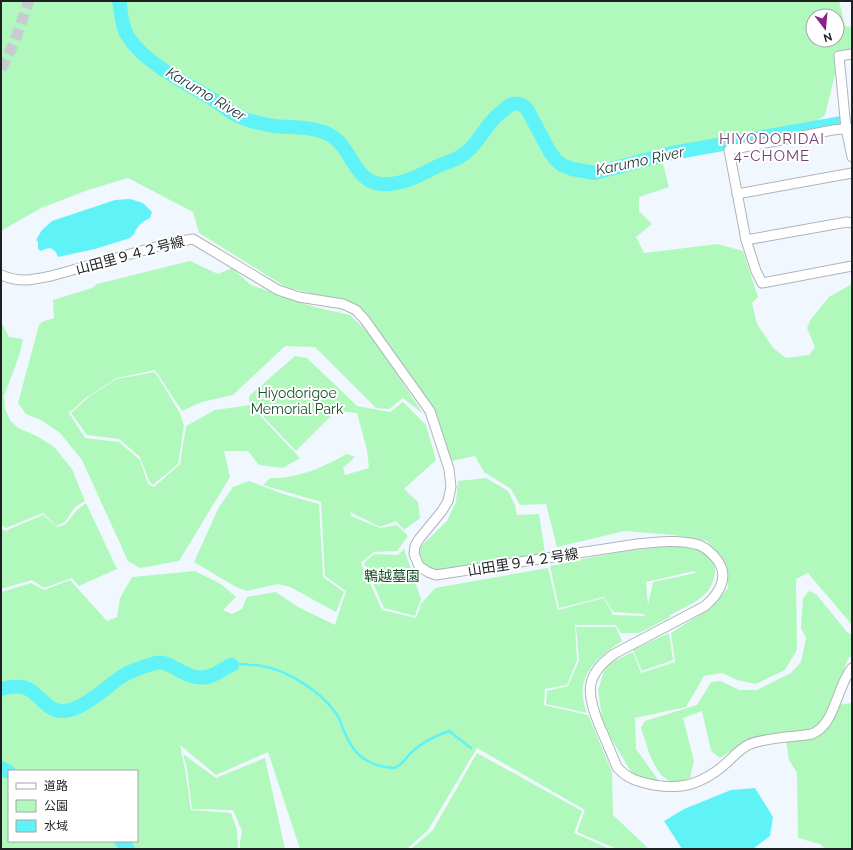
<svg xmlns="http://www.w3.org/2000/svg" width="853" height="850" font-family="Raleway,'Noto Sans JP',sans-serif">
<rect width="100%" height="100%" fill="#f1f7fe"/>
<g fill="#b1f8bd" fill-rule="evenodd">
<path d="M1,1H839L845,26L852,27V50L837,66L825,115L817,121L797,128L662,160L669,187L639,197V211L652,224L636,237L644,253L718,244L743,251L758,297L752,303L757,324L773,348L786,358L809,355L815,347L807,328L811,319L829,297L852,284V625L808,573L796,579L797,650L785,670L756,684L737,680L722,673L704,676L686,707L635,718L636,749L661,784L633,775L603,725L598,690L606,665L633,652L641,673L675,662L671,633L711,607L728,588L727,566L707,541L673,535L625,531L557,547L546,504L520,505L511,489L484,472L475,456L452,461L436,414L371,319L349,303L286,287L199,233L193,212L128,178L88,190L41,208L1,231ZM813,16H837V40H813Z"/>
<polygon points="190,261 218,274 232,268 251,285 314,307 350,315 371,335 423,414 403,398 389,409 376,408 315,347 285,346 233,395 202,402 182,411 155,370 117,378 87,397 69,413 85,438 119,442 140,460 148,484 154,487 180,464 186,426 215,410 250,405 300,458 283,468 259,465 248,451 224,451 230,477 179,561 140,568 128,561 82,460 60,433 41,420 26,414 18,403 39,325 42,322 54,318 53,300 92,288 97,284"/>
<polygon points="1,322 9,337 23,339 19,356 4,396 5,409 10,420 18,428 37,436 54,447 72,469 85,501 75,507 65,522 56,526 43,513 6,528 1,525"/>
<path d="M295,356L307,358L357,406L390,412L403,402L426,425L436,460L404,489L418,502L420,518L404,530L396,521L380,527L352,513L350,510L351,516L380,528L397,525L408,536L397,551L374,552L361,563L382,610L416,618L421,604L435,588L548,568L558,610L604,598L613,615L644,616L645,614L613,612L604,597L559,608L550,566C589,558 630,548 670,547C675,547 682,546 688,547C699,549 716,557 715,571C713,598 690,604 670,615V617L639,633H621L616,625H575L577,660L567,685L545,689L544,705L588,715L612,772L613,815L649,849H617L577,832L585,810L477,748L428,830L407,849H300L268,752L216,775L180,745L186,775L191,810L231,813L237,830L238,849H1V592L31,583L44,590L70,580L107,621L117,617L120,598L132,577L195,571L221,584L236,597L223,610L232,614L242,609L247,597L276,592L298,607L335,625L346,591L325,576L321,502L263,485L270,478C297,479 324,467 347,454L355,457L343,468L345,475L369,468L367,450L357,413L336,411L296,451L249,402V396ZM694,571L696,573L653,582L648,605L646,582ZM9,771H137V841H9Z"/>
<polygon points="155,372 180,413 184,426 178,464 153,485 149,481 140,457 119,439 87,435 71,413 90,396 117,379"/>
<polygon points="486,478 508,491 515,505 517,515 539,514 545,553 444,574 423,566 419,556 421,546 447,521 456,502 458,481"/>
<polygon points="249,481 283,494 319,504 323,577 344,592 336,612 290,587 278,584 247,591 236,587 194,562 219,507 233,487"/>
<polygon points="86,503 117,569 79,586 72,578 44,588 32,580 1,589 1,528 5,531 43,515 57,527 65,525 76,511"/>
<polygon points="404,549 421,599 415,616 384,608 364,563 374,554 398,555"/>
<path d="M809,591L816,594L847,632L852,635V657H849L834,695L828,706L852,703V849H825L820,844L798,838L797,773L789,760L785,734L748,740L720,758L711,751L702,711L683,718L694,761L690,778C686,779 680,783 675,782C654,780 647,745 641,728L645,721L697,705L711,682L720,681L740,690H757L791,673L801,662L806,638L801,628L803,598Z"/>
<path d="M576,627H616L622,641C595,659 573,677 587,713L546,704L547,691L568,686L579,660Z"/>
<polygon points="669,633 673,660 642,671 633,650"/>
<polygon points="477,753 582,811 574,833 610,849 411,849 433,830"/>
<polygon points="183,754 216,778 265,758 285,849 240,849 240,842 242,831 233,810 192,809 187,769"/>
</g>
<g fill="#5ff3f7">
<path d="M130,199L143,203L152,212L150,218C144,221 139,224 136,230C134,234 134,235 130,238L95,249L58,257C55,248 49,246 41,251L38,249V242L36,240L42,230L52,221L115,200Z"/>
<polygon points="755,788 773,817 770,836 753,849 682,849 664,821 684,809 731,790"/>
</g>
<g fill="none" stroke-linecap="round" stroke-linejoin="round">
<path stroke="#5ff3f7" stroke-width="2.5" d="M232,665C238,663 244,664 250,665C254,665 258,665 262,666C287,670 320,691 335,712C340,717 341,725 344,731C352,751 363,763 385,767C388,767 391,768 394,768C401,767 407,756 412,752C422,742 435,736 449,731L471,748"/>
<g stroke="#5ff3f7" stroke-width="14">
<path d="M119,1C122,14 121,27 129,38C146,64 188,84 214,100C225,107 235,117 248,120C256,123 266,124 274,126C292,128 312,126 328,134C355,147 352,188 390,184C407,183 423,173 438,166C450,161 460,159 470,149C478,141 484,130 492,121C497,115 504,110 510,105C517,102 522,104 527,109L550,152L556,160L562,165L572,169L595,173L672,153L842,123"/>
<path d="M1,689C9,687 21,685 28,689C40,695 48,712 64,711C83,710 106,687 121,677C131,670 145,666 156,663C171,659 185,681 207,677C217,675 223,668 232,665"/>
<polyline points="1,768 9,772"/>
<polyline points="121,841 128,849"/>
</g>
<polyline stroke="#c7ccd2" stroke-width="11" stroke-dasharray="11 5.5" stroke-linecap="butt" points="1,69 14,43 29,1"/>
<g stroke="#afb4ba" stroke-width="11">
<g id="minor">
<polyline points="852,54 839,56 846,128 852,157"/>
<polyline points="852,128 833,130 729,150 746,240 847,222 852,223"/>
<polyline points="737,194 852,173"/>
<polyline points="746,240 756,271 762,283 852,266"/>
<path d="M1,275C20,283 32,280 51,276L170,243L193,239L278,290L299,297L343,304L356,310L365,320L430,411L449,469L451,487L448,501L442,511L419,539L415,546L414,554L419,566L428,572L436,575L637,544C657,542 679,539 699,545C705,547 709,551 714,556C731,574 721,592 705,606L614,654C583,676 587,695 600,727C606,740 611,753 617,767C627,779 639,782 654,785C678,789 695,786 715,772C727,765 736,751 748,745C761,738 796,737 812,734C836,724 836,687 852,668"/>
</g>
</g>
<use href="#minor" stroke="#fff" stroke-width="9"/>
</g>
<g text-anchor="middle" stroke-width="4" stroke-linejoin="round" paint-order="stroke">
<g font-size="14" fill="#1e2022" stroke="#fff">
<text transform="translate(130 255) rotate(-15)" y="5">山田里９４２号線</text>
<text transform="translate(523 562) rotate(-9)" y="5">山田里９４２号線</text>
</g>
<g font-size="14" fill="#175228" stroke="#fff">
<text x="297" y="398">Hiyodorigoe<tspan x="297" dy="16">Memorial Park</tspan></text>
<text x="392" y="581">鵯越墓園</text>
</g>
<g font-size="15" font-style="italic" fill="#1c3435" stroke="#fff">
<text transform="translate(206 94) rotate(31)" y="5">Karumo River</text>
<text transform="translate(640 161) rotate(-12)" y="5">Karumo River</text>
</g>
<g font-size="15" letter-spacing="1" fill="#753f6f" stroke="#fff">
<text x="772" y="144">HIYODORIDAI<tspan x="772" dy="17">4-CHOME</tspan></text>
</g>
</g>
<rect width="853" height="850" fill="none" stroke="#1e2022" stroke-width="4"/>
<rect x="8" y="770" width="130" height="72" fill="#ffffff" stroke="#a5a6a7"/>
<rect x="16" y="783" width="20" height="6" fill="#ffffff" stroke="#a5a6a7"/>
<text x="44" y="790" font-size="12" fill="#1e2022">道路</text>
<rect x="16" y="800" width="20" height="12" fill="#b1f8bd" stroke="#a5a6a7"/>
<text x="44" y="810" font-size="12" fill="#1e2022">公園</text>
<rect x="16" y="820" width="20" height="12" fill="#5ff3f7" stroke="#a5a6a7"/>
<text x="44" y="830" font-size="12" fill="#1e2022">水域</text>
<g transform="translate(825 28) rotate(164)"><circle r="19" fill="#ffffff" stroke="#a5a6a7"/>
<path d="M0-3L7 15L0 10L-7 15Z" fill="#8d2286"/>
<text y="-6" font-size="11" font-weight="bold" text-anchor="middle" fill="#1e2022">N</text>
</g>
</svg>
